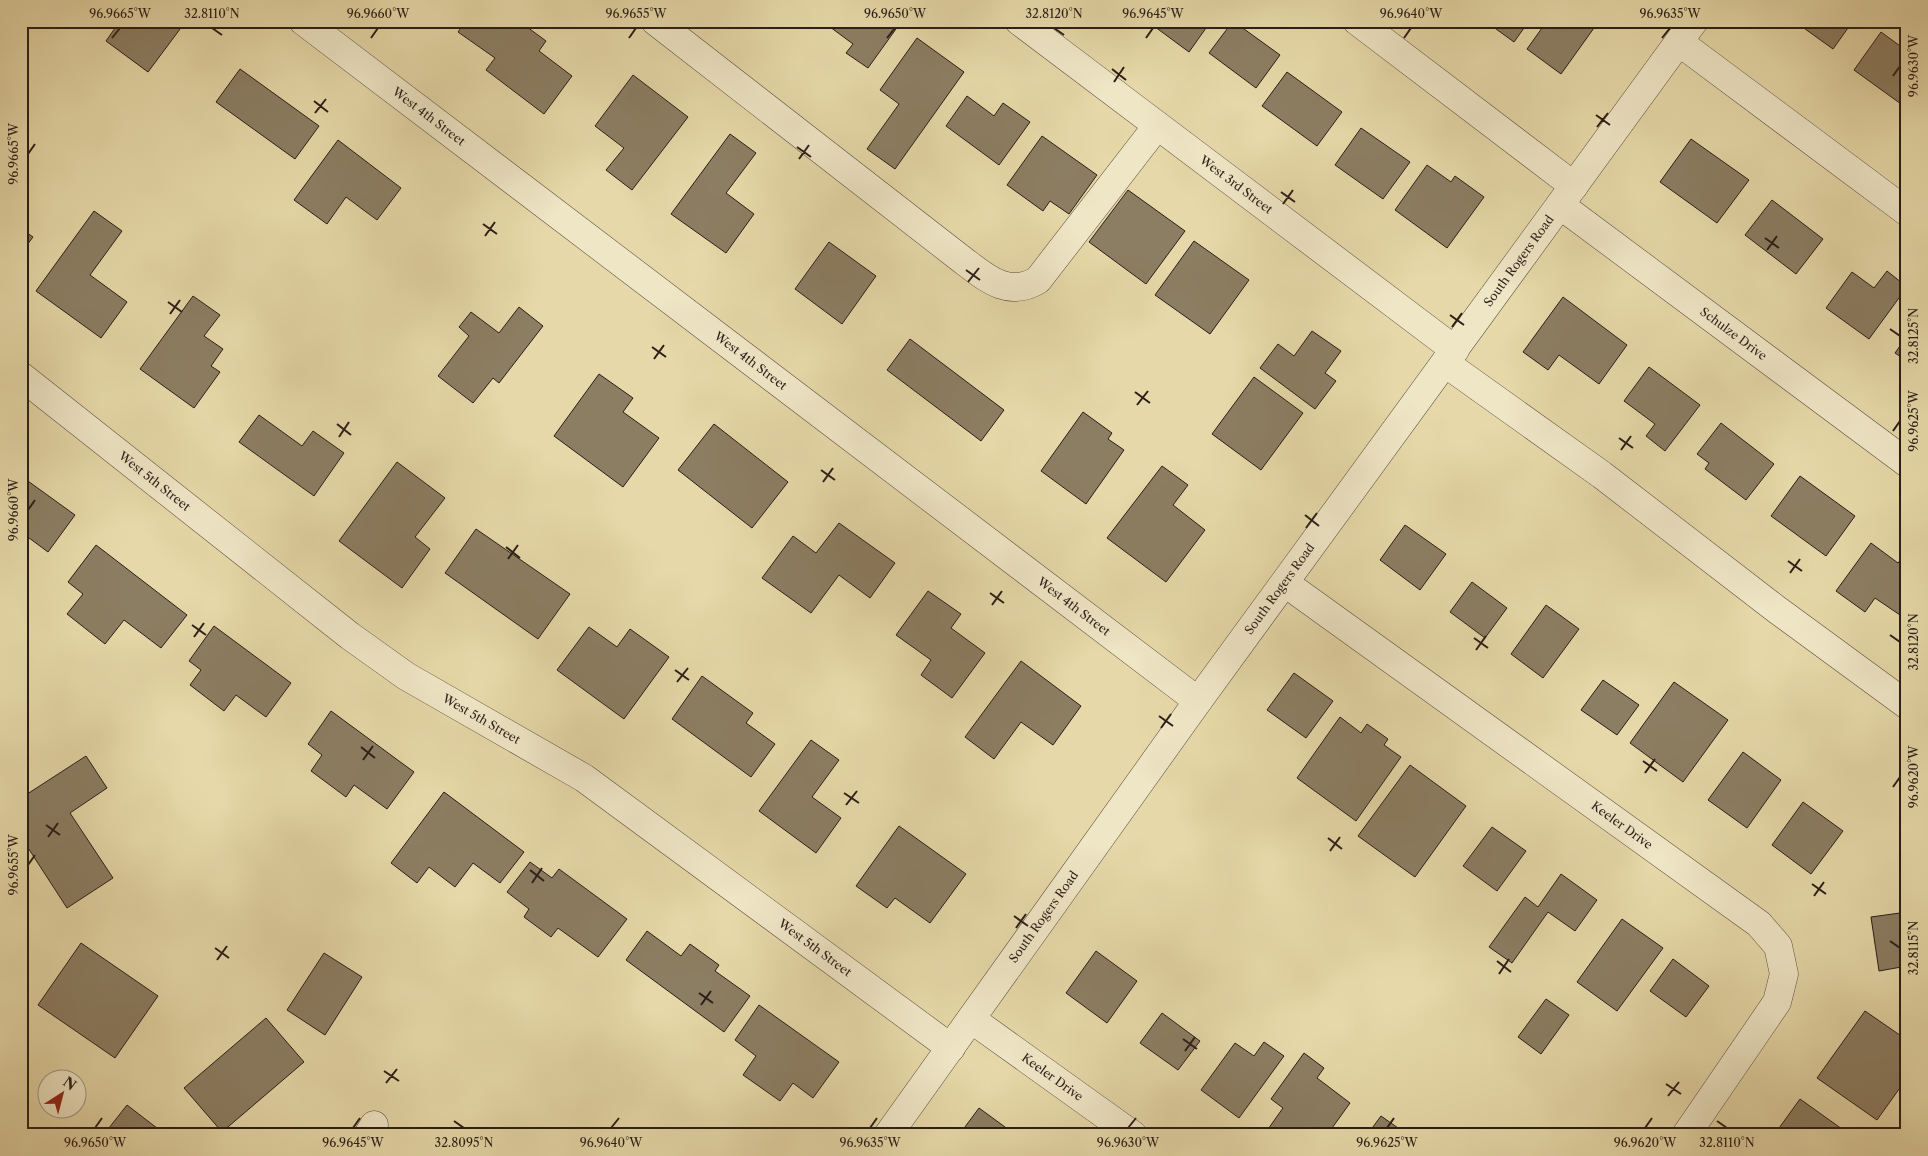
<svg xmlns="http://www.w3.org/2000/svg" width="1928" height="1156" font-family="'Libre Caslon Text',serif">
<rect width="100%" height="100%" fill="#e6d8a8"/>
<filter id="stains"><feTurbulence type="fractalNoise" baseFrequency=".004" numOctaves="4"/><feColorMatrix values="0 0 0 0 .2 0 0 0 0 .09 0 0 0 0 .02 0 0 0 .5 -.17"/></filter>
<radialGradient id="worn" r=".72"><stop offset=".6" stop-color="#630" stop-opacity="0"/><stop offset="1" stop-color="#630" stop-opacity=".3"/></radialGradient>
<g fill="#8c7e63" stroke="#2a1d18">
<polygon points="120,21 186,21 148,72 106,41"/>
<polygon points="466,21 519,21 546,41 539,51 572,76 544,114 486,70 495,58 458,32"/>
<polygon points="822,21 900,21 901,22 868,68 846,53 853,44"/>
<polygon points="1147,21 1211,21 1189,52"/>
<polygon points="1233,21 1280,55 1256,88 1209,53"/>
<polygon points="1485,21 1529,21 1514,42"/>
<polygon points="1547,21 1599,21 1561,74 1527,49"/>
<polygon points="1794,21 1853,21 1833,49"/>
<polygon points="1881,32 1907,51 1907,96 1901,104 1854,70"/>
<polygon points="917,38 964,72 895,169 867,149 899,104 880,90"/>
<polygon points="240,69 319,126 295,159 216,102"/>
<polygon points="1287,72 1342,112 1317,146 1262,106"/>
<polygon points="633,75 688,117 632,190 606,170 624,148 595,126"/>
<polygon points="967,96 994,116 1003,103 1030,122 999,165 946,126"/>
<polygon points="1361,128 1410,162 1383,199 1335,165"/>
<polygon points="730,134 756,153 726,193 754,214 726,253 671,214"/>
<polygon points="1042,136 1097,175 1069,214 1050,201 1043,211 1007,185"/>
<polygon points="1691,139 1749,180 1717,223 1660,182"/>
<polygon points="338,140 401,188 377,220 346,197 327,224 294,200"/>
<polygon points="1427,165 1451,182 1455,176 1484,197 1447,248 1395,210"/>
<polygon points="1128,190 1185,231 1146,284 1089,242"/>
<polygon points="1772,200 1823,239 1796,274 1745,235"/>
<polygon points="94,211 122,231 90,275 127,302 101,338 36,291"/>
<polygon points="21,229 33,237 21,253"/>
<polygon points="1194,241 1249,280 1210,334 1155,295"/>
<polygon points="829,242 876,276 842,324 795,289"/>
<polygon points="1887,271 1907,287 1869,339 1826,308 1852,272 1874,288"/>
<polygon points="193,296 220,315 204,336 223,349 211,366 220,372 194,408 140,369"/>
<polygon points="1563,297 1627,345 1599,384 1559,355 1548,370 1523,352"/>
<polygon points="519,307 543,326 499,383 493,378 473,403 438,376 469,336 459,327 471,312 499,333"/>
<polygon points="1312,331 1341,351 1325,373 1336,381 1315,409 1260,368 1278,344 1294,356"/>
<polygon points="1907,336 1907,361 1895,353"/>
<polygon points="910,339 1004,410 981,441 887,370"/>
<polygon points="1649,367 1700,405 1665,451 1646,436 1655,424 1624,401"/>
<polygon points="599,374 633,398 623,412 659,438 623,487 554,436"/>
<polygon points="1254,377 1303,413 1261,470 1212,434"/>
<polygon points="1083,412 1112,433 1108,439 1124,450 1086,504 1041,471"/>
<polygon points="259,415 302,446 313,431 344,453 314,496 239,442"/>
<polygon points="1721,423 1774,464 1746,500 1705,469 1709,463 1697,454"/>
<polygon points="714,424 788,482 752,528 678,470"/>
<polygon points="397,462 445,498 415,537 430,549 402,588 339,541"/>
<polygon points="1162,466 1188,485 1173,505 1205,530 1166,582 1107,538"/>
<polygon points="21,476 75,515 48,552 21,532"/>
<polygon points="1800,476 1855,516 1826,556 1771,516"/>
<polygon points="839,523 895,563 870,598 839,575 811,613 762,578 793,536 816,553"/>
<polygon points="1405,525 1446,554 1420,590 1380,560"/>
<polygon points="476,529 570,594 538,639 445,573"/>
<polygon points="1871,543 1898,563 1907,551 1907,605 1900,615 1875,598 1865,612 1836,591"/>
<polygon points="96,545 187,615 161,648 124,620 105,644 67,614 83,594 68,582"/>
<polygon points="1472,582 1507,608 1485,638 1450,612"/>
<polygon points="928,591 961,614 951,628 985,653 952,698 921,675 931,660 896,635"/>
<polygon points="1546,605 1579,629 1543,678 1511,654"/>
<polygon points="214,626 291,683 266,717 236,695 224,711 190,685 201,670 189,661"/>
<polygon points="589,627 617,647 630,629 669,657 624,719 557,670"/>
<polygon points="1021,661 1081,706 1053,745 1021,722 994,759 965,737"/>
<polygon points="1294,673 1333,701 1306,738 1267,710"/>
<polygon points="702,676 753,713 746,723 775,744 751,777 672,719"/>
<polygon points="1603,680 1639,705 1617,735 1581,710"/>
<polygon points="1674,682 1728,720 1683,782 1630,743"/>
<polygon points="331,711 414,772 387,809 354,785 346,797 311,771 322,755 308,744"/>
<polygon points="1340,717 1361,733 1367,724 1388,739 1384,745 1401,757 1356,821 1297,778"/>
<polygon points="811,740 839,760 812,797 841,818 816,853 759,811"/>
<polygon points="21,752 29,758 21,768"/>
<polygon points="1743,752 1781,780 1747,828 1708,800"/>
<polygon points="86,756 107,788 70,813 113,878 67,908 21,837 21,798"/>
<polygon points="1410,765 1466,806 1415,877 1358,836"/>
<polygon points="444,792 524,852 500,883 473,863 455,887 429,867 417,883 391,863"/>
<polygon points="1803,802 1843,831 1811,874 1772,845"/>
<polygon points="899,826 966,874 930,923 895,898 887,908 856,886"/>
<polygon points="1492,827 1526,851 1497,891 1463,866"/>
<polygon points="530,862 552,878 559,869 627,919 598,957 558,928 551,937 524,917 529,909 507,892"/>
<polygon points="1561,874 1597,900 1575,931 1548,912 1512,963 1489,947 1525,897 1538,907"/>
<polygon points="1907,912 1907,966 1879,971 1871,917"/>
<polygon points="1622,919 1663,948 1617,1011 1577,982"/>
<polygon points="647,931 681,956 690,944 719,965 715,971 750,996 724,1032 626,960"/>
<polygon points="81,943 158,996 115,1058 38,1005"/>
<polygon points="1096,951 1137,981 1107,1023 1066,993"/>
<polygon points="324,953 362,977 325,1035 287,1010"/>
<polygon points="1673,959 1709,986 1686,1017 1650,991"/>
<polygon points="1546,999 1569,1015 1541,1054 1518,1037"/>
<polygon points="759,1005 839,1062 813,1098 793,1083 780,1101 743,1075 756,1056 735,1040"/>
<polygon points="1865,1011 1907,1040 1907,1078 1877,1120 1817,1078"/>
<polygon points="1162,1013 1200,1041 1178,1070 1140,1043"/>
<polygon points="266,1018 304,1062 222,1132 184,1088"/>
<polygon points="1264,1042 1284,1056 1239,1118 1201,1090 1235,1043 1254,1056"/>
<polygon points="1304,1053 1324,1068 1317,1078 1350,1103 1327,1135 1270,1135 1266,1132 1283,1108 1271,1099"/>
<polygon points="1800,1099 1842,1129 1838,1135 1774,1135"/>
<polygon points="127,1105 166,1135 107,1135 105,1133"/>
<polygon points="979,1108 1016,1135 959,1135"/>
<polygon points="1381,1116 1408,1135 1367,1135"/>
</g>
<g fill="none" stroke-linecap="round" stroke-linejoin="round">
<g stroke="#594c3c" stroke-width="29">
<g id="minor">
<path id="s1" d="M303,21L1198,701"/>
<path d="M655,21L960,258C984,276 1007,299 1038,280L1157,126"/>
<path id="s2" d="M1019,21L1455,350"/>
<polyline points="1357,21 1574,186"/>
<polyline points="1679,42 1907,212"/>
<path id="s3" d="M1560,205L1907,463"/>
<polyline points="1445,363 1602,475 1776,609 1907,705"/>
<path id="s4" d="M21,376L350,636L406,676L584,778L951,1048"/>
<path id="s5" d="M1285,583L1759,924L1778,946L1784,974L1777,1002L1686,1135"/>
<path id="s6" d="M971,1019L1133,1135"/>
<polyline points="368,1135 374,1125"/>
<path id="s7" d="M888,1135L1198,701L1694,21"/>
</g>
</g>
<use href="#minor" stroke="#efe6c6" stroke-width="28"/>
</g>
<path fill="none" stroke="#2a1d18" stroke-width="2" d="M212,28L222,35M1054,28L1064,35M112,38L120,28M371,38L378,28M629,38L636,28M887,38L895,28M1146,38L1153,28M1404,38L1411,28M1662,38L1670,28M1112,69L1126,80M1893,76L1900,66M1114,82L1124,67M314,101L328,112M315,113L326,99M1596,115L1610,125M1597,127L1608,113M797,147L811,157M28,154L35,144M799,159L809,145M1281,192L1295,202M1283,204L1293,190M483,224L497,234M485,236L495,222M1765,238L1779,248M1767,250L1777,236M966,270L980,280M968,282L979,268M168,302L182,312M170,314L180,300M1450,315L1464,325M1452,327L1462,313M1890,329L1900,336M652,347L666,357M654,359L664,345M1135,392L1150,403M1137,405L1148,391M337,424L351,435M1893,431L1900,421M339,437L349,422M1619,438L1633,448M1621,450L1631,436M821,470L835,480M823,482L833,468M28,510L35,500M1305,515L1319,526M1306,528L1317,513M506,547L520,558M508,559L518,545M1788,561L1802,571M1790,573L1800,559M990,593L1004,603M992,605L1002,591M192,625L206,635M1890,635L1900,642M194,637L204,623M1474,638L1488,648M1476,650L1486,636M675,670L689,680M677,682L688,668M1159,716L1173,726M1161,728L1171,714M361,747L375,758M363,760L373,746M1643,761L1657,771M1645,773L1655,759M1893,787L1900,777M844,793L859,803M846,805L857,791M46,825L60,835M48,837L58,823M1328,838L1342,849M1330,851L1340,837M28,865L35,855M530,870L544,881M532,883L542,868M1812,884L1826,894M1814,896L1824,882M1014,916L1028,926M1016,928L1026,914M1890,941L1900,948M215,948L229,958M217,960L227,946M1497,961L1511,972M1499,974L1509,959M699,993L713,1003M701,1005L711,991M1183,1039L1197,1049M1185,1051L1195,1037M384,1071L399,1081M386,1083L397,1069M1666,1084L1681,1094M1668,1096L1679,1082M454,1121L464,1128M1717,1121L1727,1128M95,1128L102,1118M353,1128L360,1118M611,1128L619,1118M870,1128L877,1118M1128,1128L1136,1118M1387,1128L1394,1118M1645,1128L1652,1118"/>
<g text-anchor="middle" stroke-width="4.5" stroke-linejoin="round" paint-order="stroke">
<g font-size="12" fill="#2a1d18" stroke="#efe6c6">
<text dy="4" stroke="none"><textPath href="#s1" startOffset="158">West 4th Street</textPath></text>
<text dy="4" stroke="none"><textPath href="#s2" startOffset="272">West 3rd Street</textPath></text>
<text dy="4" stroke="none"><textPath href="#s7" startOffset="1078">South Rogers Road</textPath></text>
<text dy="4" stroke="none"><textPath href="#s3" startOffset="216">Schulze Drive</textPath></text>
<text dy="4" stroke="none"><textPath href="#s1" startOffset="562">West 4th Street</textPath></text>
<text dy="4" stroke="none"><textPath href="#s4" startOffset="170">West 5th Street</textPath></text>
<text dy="4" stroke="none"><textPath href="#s7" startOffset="672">South Rogers Road</textPath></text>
<text dy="4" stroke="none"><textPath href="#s1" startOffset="968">West 4th Street</textPath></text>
<text dy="4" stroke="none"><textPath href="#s4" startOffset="575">West 5th Street</textPath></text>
<text dy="4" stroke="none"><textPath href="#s5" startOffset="415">Keeler Drive</textPath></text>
<text dy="4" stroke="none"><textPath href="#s7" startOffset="268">South Rogers Road</textPath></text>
<text dy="4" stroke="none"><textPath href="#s4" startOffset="980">West 5th Street</textPath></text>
<text dy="4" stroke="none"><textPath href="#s6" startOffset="100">Keeler Drive</textPath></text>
</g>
</g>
<rect width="1928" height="1156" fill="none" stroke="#e6d8a8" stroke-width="55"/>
<g transform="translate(62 1094) rotate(36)"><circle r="24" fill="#efe6c6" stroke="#a09680"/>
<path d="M0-4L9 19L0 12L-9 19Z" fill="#8f2418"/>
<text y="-8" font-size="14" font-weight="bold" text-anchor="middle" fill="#2a1d18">N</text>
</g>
<rect x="28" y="28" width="1872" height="1100" fill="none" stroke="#2a1d18" stroke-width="2"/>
<g font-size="12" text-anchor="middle" fill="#2a1d18">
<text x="120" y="18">96.9665°W</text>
<text x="212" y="18">32.8110°N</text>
<text x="378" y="18">96.9660°W</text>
<text x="636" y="18">96.9655°W</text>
<text x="895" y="18">96.9650°W</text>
<text x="1054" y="18">32.8120°N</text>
<text x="1153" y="18">96.9645°W</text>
<text x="1411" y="18">96.9640°W</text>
<text x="1670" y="18">96.9635°W</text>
<text transform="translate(1914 66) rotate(-90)" y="4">96.9630°W</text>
<text transform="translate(14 154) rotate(-90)" y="4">96.9665°W</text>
<text transform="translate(1914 336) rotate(-90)" y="4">32.8125°N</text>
<text transform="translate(1914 421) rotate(-90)" y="4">96.9625°W</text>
<text transform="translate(14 510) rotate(-90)" y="4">96.9660°W</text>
<text transform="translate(1914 642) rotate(-90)" y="4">32.8120°N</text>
<text transform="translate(1914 777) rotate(-90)" y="4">96.9620°W</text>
<text transform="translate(14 865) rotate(-90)" y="4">96.9655°W</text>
<text transform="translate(1914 948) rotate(-90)" y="4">32.8115°N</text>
<text x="95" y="1147">96.9650°W</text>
<text x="353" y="1147">96.9645°W</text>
<text x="464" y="1147">32.8095°N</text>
<text x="611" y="1147">96.9640°W</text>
<text x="870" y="1147">96.9635°W</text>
<text x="1128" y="1147">96.9630°W</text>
<text x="1387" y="1147">96.9625°W</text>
<text x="1645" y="1147">96.9620°W</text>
<text x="1727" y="1147">32.8110°N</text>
</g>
<rect width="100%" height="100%" filter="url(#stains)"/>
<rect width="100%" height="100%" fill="url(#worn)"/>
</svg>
